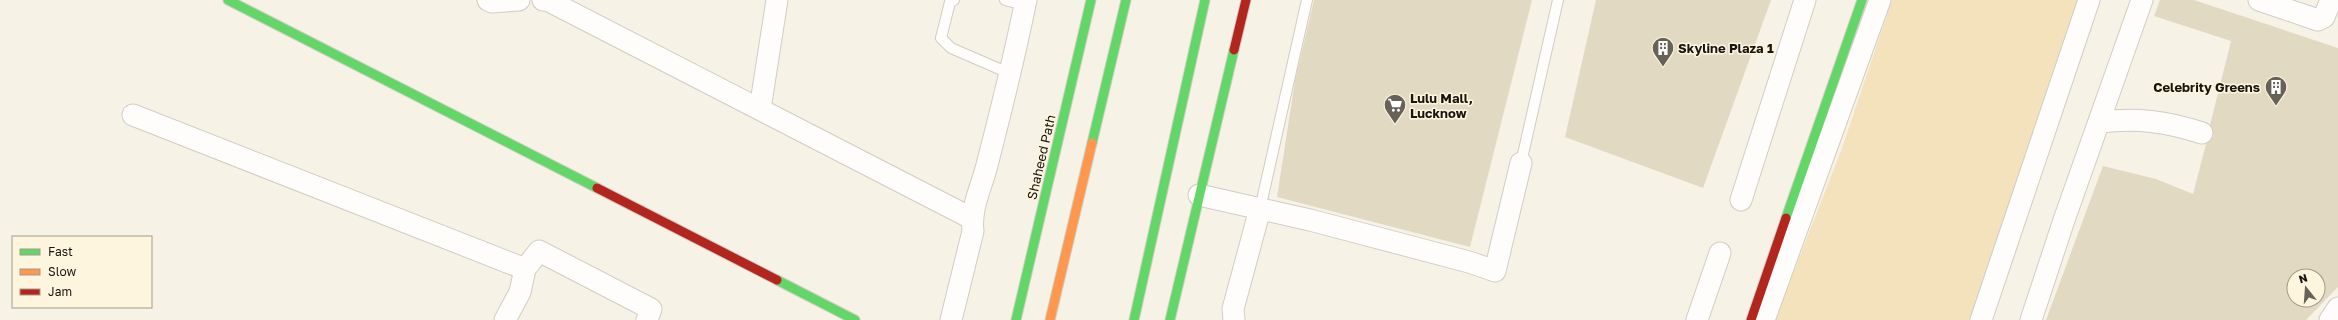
<svg xmlns="http://www.w3.org/2000/svg" width="2338" height="320" font-family="'Golos Text',sans-serif">
<rect width="100%" height="100%" fill="#f7f2e6"/>
<polygon fill="#f3e2bc" points="1892,0 2084,0 1974,320 1775,320 1842,148"/>
<g fill="#e2d9c3" fill-rule="evenodd">
<polygon points="1314,0 1532,0 1470,247 1277,197 1295,81"/>
<polygon points="1596,0 1771,0 1703,188 1565,137"/>
<path d="M2160,0H2194L2338,48V287L2306,320H2046L2103,166L2156,179L2193,194L2206,144L2214,136L2210,125L2231,41L2154,16ZM2294,276H2318V300H2294Z"/>
</g>
<g fill="none" stroke-linecap="round" stroke-linejoin="round">
<g stroke="#d1cdc4" stroke-width="12">
<g id="lane">
<polyline points="954,0 950,2 941,38 951,48 1011,74"/>
<polyline points="1005,0 1025,5"/>
<polyline points="1521,163 1558,0"/>
<polyline points="1260,209 1307,0"/>
</g>
</g>
<g stroke="#d1cdc4" stroke-width="23">
<g id="street">
<polyline points="488,0 492,2 519,0"/>
<polyline points="543,0 549,1 971,218"/>
<polyline points="2259,0 2318,20 2324,17 2331,0"/>
<polyline points="760,109 777,0"/>
<polyline points="133,115 525,269 520,292 505,320"/>
<path d="M2099,122C2138,118 2165,121 2202,133"/>
<polyline points="1199,195 1310,220 1469,262 1495,271 1521,163"/>
<polyline points="1741,200 1805,0"/>
<polyline points="525,269 539,251 651,309 647,320"/>
<path d="M951,320L973,231C970,207 983,184 988,161C1002,107 1015,54 1026,0"/>
<polyline points="1234,320 1233,309 1260,209"/>
<polyline points="1697,320 1720,253"/>
<polyline points="1764,320 1880,0"/>
<polyline points="1981,320 2089,0"/>
<polyline points="2031,320 2064,220 2142,0"/>
<polyline points="2330,320 2338,308"/>
</g>
</g>
<g stroke="#d1cdc4" stroke-width="11">
<g id="fast">
<polyline points="228,0 597,188"/>
<polyline points="1092,143 1126,0"/>
<polyline points="1786,218 1862,0"/>
<polyline points="777,280 855,320"/>
<polyline points="1016,320 1091,0"/>
<polyline points="1134,320 1205,0"/>
<polyline points="1170,320 1234,50"/>
</g>
</g>
<g stroke="#d1cdc4" stroke-width="11">
<polyline id="slow" points="1050,320 1092,143"/>
</g>
<g stroke="#d1cdc4" stroke-width="11">
<g id="jam">
<polyline points="1234,50 1246,0"/>
<polyline points="597,188 777,280"/>
<polyline points="1751,320 1786,218"/>
</g>
</g>
<use href="#lane" stroke="#fefdfb" stroke-width="10"/>
<use href="#street" stroke="#fefdfb" stroke-width="21"/>
<use href="#fast" stroke="#63d668" stroke-width="9"/>
<use href="#slow" stroke="#ff974d" stroke-width="9"/>
<use href="#jam" stroke="#b3261e" stroke-width="9"/>
</g>
<defs>
<g id="building-pin" transform="scale(1.15)"><path d="M0 17L-7.5 6A9.5 9.5 0 1 1 7.5 6Z" fill="#66625a" stroke="#fef5df"/><path d="M-4-6H4V6H1V3H-1V6H-4ZM-2.5-4.3h1.7v1.8h-1.7ZM.8-4.3h1.7v1.8H.8ZM-2.5-1h1.7V.8h-1.7ZM.8-1h1.7V.8H.8Z" fill="#fff"/></g>
<g id="supermarket-pin" transform="scale(1.15)"><path d="M0 17L-7.5 6A9.5 9.5 0 1 1 7.5 6Z" fill="#66625a" stroke="#fef5df"/><path d="M-6-5.5h2.5l.6 2H6L4.5 2H-2.5L-4.4-4H-6ZM-1.5 3.2a1.3 1.3 0 1 0 .1 0ZM3 3.2a1.3 1.3 0 1 0 .1 0Z" fill="#fff"/></g>
</defs>
<g fill-rule="evenodd">
<use href="#building-pin" x="1663" y="48"/>
<use href="#building-pin" x="2276" y="87"/>
<use href="#supermarket-pin" x="1395" y="105"/>
</g>
<g text-anchor="middle" stroke-width="3" stroke-linejoin="round" paint-order="stroke">
<g font-size="13" font-weight="bold" fill="#18150e" stroke="#fef5df" text-anchor="start">
<text x="1678" y="53">Skyline Plaza 1</text>
<text x="2260" y="92" text-anchor="end">Celebrity Greens</text>
<text x="1410" y="103">Lulu Mall,<tspan x="1410" dy="15">Lucknow</tspan></text>
</g>
<g font-size="13" fill="#18150e" stroke="#fef5df">
<text transform="translate(1041 157) rotate(-77)" y="5">Shaheed Path</text>
</g>
</g>
<rect x="12" y="236" width="140" height="72" fill="#fef5df" stroke="#a29b8b"/>
<rect x="20" y="249" width="20" height="6" fill="#63d668" stroke="#a29b8b"/>
<text x="48" y="256" font-size="12" fill="#18150e">Fast</text>
<rect x="20" y="269" width="20" height="6" fill="#ff974d" stroke="#a29b8b"/>
<text x="48" y="276" font-size="12" fill="#18150e">Slow</text>
<rect x="20" y="289" width="20" height="6" fill="#b3261e" stroke="#a29b8b"/>
<text x="48" y="296" font-size="12" fill="#18150e">Jam</text>
<g transform="translate(2306 288) rotate(343)"><circle r="19" fill="#fef5df" stroke="#a29b8b"/>
<path d="M0-3L7 15L0 10L-7 15Z" fill="#66625a"/>
<text y="-6" font-size="11" font-weight="bold" text-anchor="middle" fill="#18150e">N</text>
</g>
</svg>
